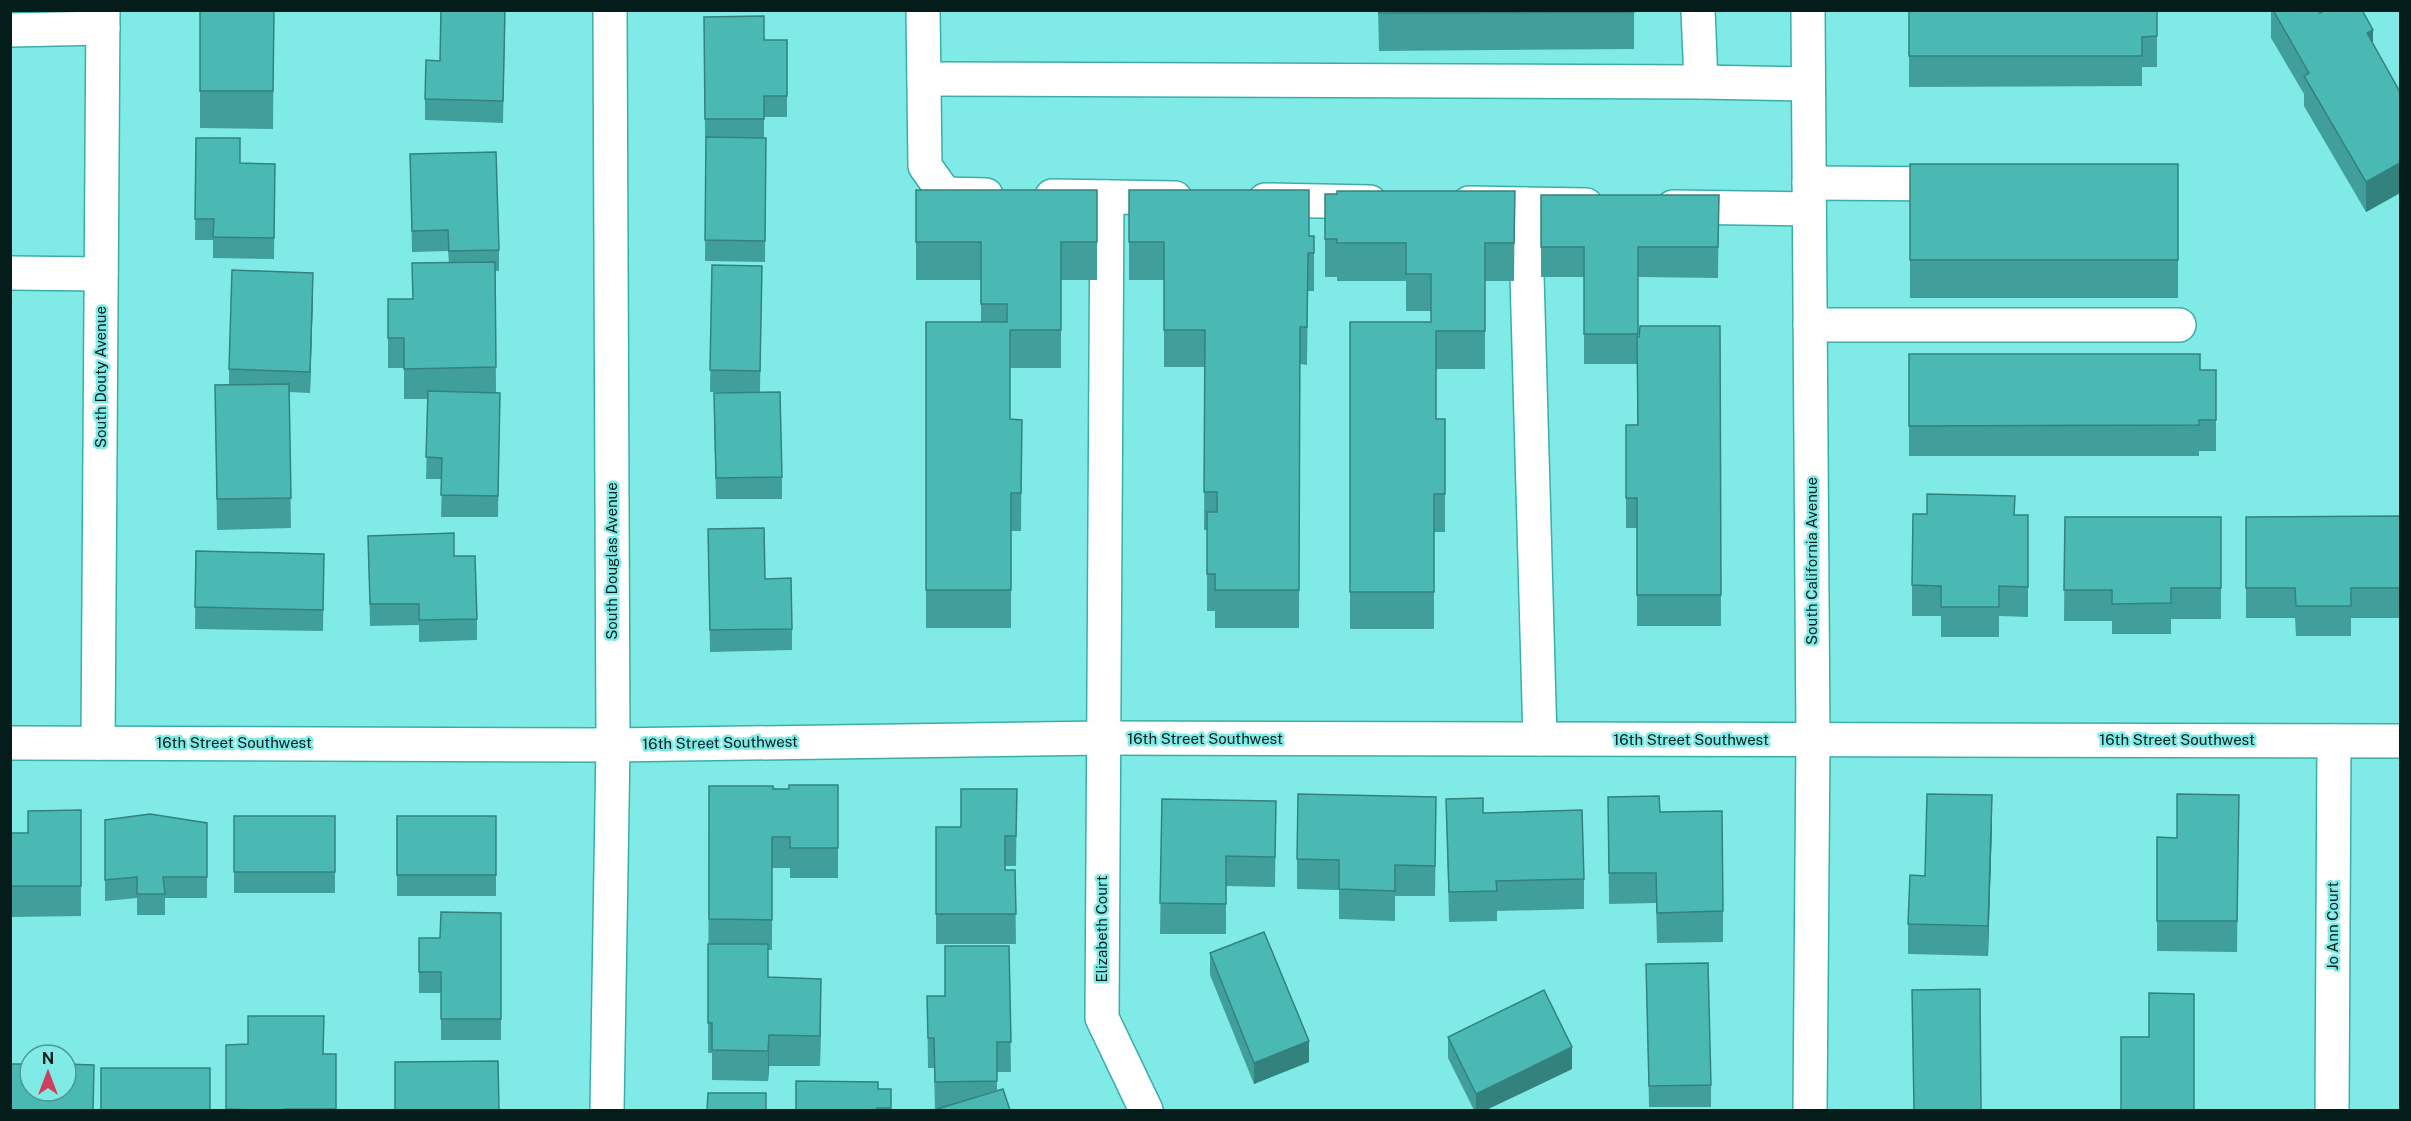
<svg xmlns="http://www.w3.org/2000/svg" width="2411" height="1121" font-family="'Public Sans',sans-serif">
<rect width="100%" height="100%" fill="#80ebe6"/>
<g fill="none" stroke-linecap="round" stroke-linejoin="round">
<g stroke="#3cada8" stroke-width="36">
<g id="minor">
<polyline points="923,10 925,166 945,194 986,195"/>
<polyline points="1808,10 1813,740 1810,1110"/>
<polyline points="10,30 103,28"/>
<polyline points="924,79 1701,82 1698,10"/>
<polyline points="1701,82 1808,84"/>
<polyline points="1809,183 1955,184"/>
<polyline points="1052,196 1175,198"/>
<polyline points="1107,197 1102,1018 1146,1110"/>
<polyline points="1265,200 1370,202"/>
<polyline points="1469,203 1586,205"/>
<polyline points="1525,204 1540,739"/>
<polyline points="1673,207 1809,209"/>
<polyline points="10,273 101,274"/>
<polyline points="1810,325 2179,325"/>
<polyline points="10,743 613,745 1104,738 2400,741"/>
<polyline points="98,743 103,10"/>
<polyline points="607,1110 613,745 610,10"/>
<polyline points="2332,1110 2334,741"/>
</g>
</g>
<use href="#minor" stroke="#fff" stroke-width="33"/>
</g>
<g fill="#409f9b">
<polygon points="200,10 274,10 273,129 200,128"/>
<polygon points="707,10 764,10 764,11"/>
<polygon points="1378,10 1634,10 1634,49 1379,51"/>
<polygon points="1909,10 2157,10 2157,67 2142,67 2142,86 1909,87"/>
<polygon points="2271,10 2318,10 2320,13 2373,44 2400,92 2400,193 2366,212 2304,106 2304,94 2271,38"/>
<polygon points="704,17 764,40 787,96 787,117 764,117 764,138 766,138 765,262 705,261 706,140 705,140"/>
<polygon points="505,31 503,123 425,120 425,99 440,61"/>
<polygon points="196,138 240,163 275,164 274,259 213,258 213,240 195,240"/>
<polygon points="410,154 499,250 499,271 495,271 496,393 500,393 498,517 441,517 442,479 426,479 428,399 404,399 404,368 388,368 388,299 412,299 449,263 448,251 412,252"/>
<rect x="1910" y="164" width="268" height="134"/>
<polygon points="916,190 1097,190 1097,280 1061,280 1061,368 1010,368 1010,419 1022,420 1021,531 1011,531 1011,628 926,628 926,322 981,322 981,280 916,280"/>
<polygon points="1129,190 1309,236 1314,236 1314,291 1308,291 1307,365 1300,364 1299,628 1215,628 1215,611 1207,611 1207,530 1204,530 1205,367 1164,367 1164,280 1129,280"/>
<polygon points="1515,191 1514,281 1485,281 1485,369 1436,369 1436,419 1445,419 1445,532 1434,532 1434,629 1350,629 1350,322 1431,322 1431,311 1406,311 1406,281 1337,281 1337,277 1325,277 1325,194"/>
<polygon points="1541,195 1719,195 1718,278 1638,277 1638,337 1720,326 1721,626 1637,626 1637,528 1626,528 1626,425 1637,425 1637,364 1584,364 1584,277 1541,277"/>
<polygon points="712,265 762,266 760,392 710,392"/>
<polygon points="313,294 310,393 289,392 291,528 217,530 215,385 229,385 229,369"/>
<polygon points="1909,354 2200,370 2216,370 2216,451 2199,451 2199,456 1909,456"/>
<polygon points="714,415 782,477 782,499 716,499"/>
<polygon points="2015,515 2028,515 2028,617 1999,616 1999,637 1941,637 1941,616 1912,616 1912,585"/>
<polygon points="2400,516 2400,618 2351,618 2351,636 2296,636 2295,618 2246,618 2246,517"/>
<polygon points="2065,517 2221,517 2221,619 2171,619 2171,634 2112,634 2112,621 2064,621"/>
<polygon points="708,529 765,579 792,629 792,650 710,652"/>
<polygon points="368,536 454,556 477,619 477,640 419,642 419,625 370,626"/>
<polygon points="196,551 324,554 323,631 195,629"/>
<polygon points="838,785 838,878 790,878 790,868 772,868 772,950 768,950 768,977 821,1009 820,1066 769,1066 768,1081 712,1080 712,1053 708,1053 709,786 789,789"/>
<polygon points="1017,789 1016,866 1005,866 1005,870 1015,870 1016,944 936,944 936,827 961,827"/>
<polygon points="2239,795 2237,952 2157,951 2157,837 2177,838"/>
<polygon points="1608,797 1660,812 1723,911 1723,942 1657,943 1656,903 1609,904"/>
<polygon points="1162,799 1276,801 1275,887 1226,886 1226,934 1160,934"/>
<polygon points="1446,799 1483,813 1584,879 1584,909 1497,911 1497,921 1449,922"/>
<polygon points="81,810 81,916 10,917 10,833 28,833"/>
<rect x="234" y="816" width="101" height="77"/>
<rect x="397" y="816" width="99" height="80"/>
<polygon points="105,820 207,823 207,898 165,898 165,915 137,915 137,898 105,901"/>
<polygon points="1992,825 1988,956 1908,954 1908,924"/>
<polygon points="1436,827 1435,896 1395,896 1395,921 1339,919 1339,890 1297,889 1297,859"/>
<polygon points="501,913 501,1040 441,1040 441,993 419,993 419,938 440,938"/>
<polygon points="1009,946 1011,1072 997,1072 997,1090 935,1110 934,1068 928,1068 927,996 945,996"/>
<polygon points="1210,953 1309,1062 1254,1084 1210,975"/>
<polygon points="1646,964 1711,1085 1711,1107 1649,1107"/>
<polygon points="1448,1037 1572,1069 1486,1110 1474,1110 1448,1058"/>
<polygon points="226,1045 324,1054 336,1054 336,1110 226,1110"/>
<polygon points="878,1089 891,1089 891,1110 796,1110"/>
</g>
<g fill="#34827e">
<polygon points="2373,30 2373,60 2367,33"/>
<polygon points="2400,163 2400,193 2366,212 2366,182"/>
<polygon points="313,273 313,294 310,393 310,372"/>
<polygon points="1992,795 1992,825 1988,956 1988,926"/>
<polygon points="821,979 821,1009 820,1066 820,1036"/>
<polygon points="769,1035 769,1066 768,1081 768,1051"/>
<polygon points="1309,1041 1309,1062 1254,1084 1254,1063"/>
<polygon points="1572,1047 1572,1069 1486,1110 1476,1110 1476,1094"/>
</g>
<g fill="#4ab9b4" stroke="#34827e" stroke-width="1.5">
<polygon points="200,10 274,10 273,91 200,91"/>
<polygon points="441,10 505,10 503,101 425,99 426,60 440,61"/>
<polygon points="1379,10 1634,10 1634,12 1379,13"/>
<polygon points="1909,10 2157,10 2157,36 2142,37 2142,56 1909,56"/>
<polygon points="2273,10 2318,10 2320,13 2325,10 2362,10 2373,30 2367,33 2400,92 2400,163 2366,182 2304,76 2309,73"/>
<polygon points="764,16 764,40 787,40 787,96 764,96 764,119 705,119 704,17"/>
<polygon points="706,137 766,138 765,241 705,240"/>
<polygon points="196,138 240,138 240,163 275,164 274,238 213,237 214,219 195,219"/>
<polygon points="496,152 499,250 449,251 448,230 412,231 410,154"/>
<rect x="1910" y="164" width="268" height="96"/>
<polygon points="916,190 1097,190 1097,242 1061,242 1061,330 1010,330 1010,419 1022,420 1021,493 1011,493 1011,590 926,590 926,322 1007,322 1007,304 981,304 981,242 916,242"/>
<polygon points="1129,190 1309,190 1309,236 1314,236 1314,253 1308,253 1307,327 1300,327 1299,590 1215,590 1215,574 1207,574 1207,512 1217,512 1217,492 1204,492 1205,330 1164,330 1164,242 1129,242"/>
<polygon points="1337,191 1515,191 1514,243 1485,243 1485,331 1436,331 1436,419 1445,419 1445,494 1434,494 1434,592 1350,592 1350,322 1431,322 1431,274 1406,274 1406,243 1337,243 1337,239 1325,239 1325,194 1337,194"/>
<polygon points="1541,195 1719,195 1718,247 1638,247 1638,334 1584,334 1584,247 1541,247"/>
<polygon points="495,262 496,367 404,369 404,338 388,338 388,299 413,299 412,263"/>
<polygon points="712,265 762,266 760,371 710,370"/>
<polygon points="232,270 313,273 310,372 229,369"/>
<polygon points="1640,326 1720,326 1721,595 1637,595 1637,498 1626,498 1626,425 1638,425 1637,337 1639,337"/>
<polygon points="1909,354 2200,354 2200,370 2216,370 2216,420 2199,420 2199,425 1909,426"/>
<polygon points="289,384 291,498 217,499 215,385"/>
<polygon points="428,391 500,393 498,496 441,495 442,458 426,457"/>
<polygon points="780,392 782,477 716,478 714,393"/>
<polygon points="1927,494 2015,496 2014,515 2028,515 2028,587 1999,586 1999,607 1941,607 1941,586 1912,585 1913,514 1927,514"/>
<polygon points="2400,516 2400,588 2351,588 2351,606 2296,606 2295,588 2246,588 2246,517"/>
<polygon points="2065,517 2221,517 2221,588 2171,588 2171,603 2112,604 2112,590 2064,590"/>
<polygon points="764,528 765,579 791,578 792,629 710,630 708,529"/>
<polygon points="454,533 454,556 475,556 477,619 419,620 419,604 370,604 368,536"/>
<polygon points="196,551 324,554 323,610 195,607"/>
<polygon points="789,785 838,785 838,848 790,848 790,837 772,837 772,920 709,919 709,786 773,786 773,789 789,789"/>
<polygon points="961,789 1017,789 1016,836 1005,836 1005,870 1015,870 1016,914 936,914 936,827 961,827"/>
<polygon points="1298,794 1436,797 1435,866 1395,865 1395,891 1339,889 1339,860 1297,859"/>
<polygon points="1927,794 1992,795 1988,926 1908,924 1910,875 1925,876"/>
<polygon points="2177,794 2239,795 2237,921 2157,921 2157,837 2177,838"/>
<polygon points="1659,796 1660,812 1722,811 1723,911 1657,913 1656,873 1609,873 1608,797"/>
<polygon points="1483,798 1483,813 1582,810 1584,879 1496,881 1497,891 1449,892 1446,799"/>
<polygon points="1162,799 1276,801 1275,857 1226,856 1226,904 1160,903"/>
<polygon points="81,810 81,886 10,886 10,833 28,833 28,811"/>
<polygon points="150,814 207,823 207,877 163,877 165,894 137,894 137,877 105,880 105,820"/>
<rect x="234" y="816" width="101" height="56"/>
<rect x="397" y="816" width="99" height="59"/>
<polygon points="441,912 501,913 501,1019 441,1019 441,972 419,972 419,938 440,938"/>
<polygon points="1264,932 1309,1041 1254,1063 1210,953"/>
<polygon points="708,944 768,944 768,977 821,979 820,1036 769,1035 768,1051 712,1050 712,1023 708,1023"/>
<polygon points="945,946 1009,946 1011,1042 997,1042 997,1081 935,1082 934,1038 928,1038 927,996 945,996"/>
<polygon points="1708,963 1711,1085 1649,1086 1646,964"/>
<polygon points="1980,989 1981,1110 1914,1110 1912,990"/>
<polygon points="1544,990 1572,1047 1476,1094 1448,1037"/>
<polygon points="2149,993 2194,994 2194,1110 2121,1110 2121,1037 2149,1037"/>
<polygon points="248,1016 324,1016 323,1054 336,1054 336,1109 285,1109 285,1110 255,1110 226,1109 226,1045 248,1044"/>
<polygon points="498,1061 499,1110 395,1110 395,1062"/>
<polygon points="10,1064 30,1064 30,1091 66,1091 66,1064 94,1065 93,1110 10,1110"/>
<rect x="101" y="1068" width="109" height="42"/>
<polygon points="796,1081 878,1082 878,1089 891,1089 891,1108 877,1108 877,1110 796,1110"/>
<polygon points="1003,1089 1010,1110 934,1110"/>
<polygon points="708,1093 766,1093 766,1110 707,1110"/>
</g>
<g text-anchor="middle" stroke-width="5" stroke-linejoin="round" paint-order="stroke">
<g font-size="15" fill="#041c1a" stroke="#80ebe6">
<text transform="translate(101 377) rotate(-90)" y="5">South Douty Avenue</text>
<text transform="translate(612 561) rotate(-90)" y="5">South Douglas Avenue</text>
<text transform="translate(1812 561) rotate(-90)" y="5">South California Avenue</text>
<text x="1205" y="744">16th Street Southwest</text>
<text x="1691" y="745">16th Street Southwest</text>
<text x="2177" y="745">16th Street Southwest</text>
<text x="234" y="748">16th Street Southwest</text>
<text transform="translate(720 743) rotate(-1)" y="5">16th Street Southwest</text>
<text transform="translate(2333 926) rotate(-90)" y="5">Jo Ann Court</text>
<text transform="translate(1102 929) rotate(-90)" y="5">Elizabeth Court</text>
</g>
</g>
<rect width="2411" height="1121" fill="none" stroke="#041c1a" stroke-width="24"/>
<g transform="translate(48 1073)"><circle r="28" fill="#80ebe6" stroke="#4e9894" stroke-width="1.5"/>
<path d="M0-4.5L10 22L0 15L-10 22Z" fill="#cd3e5f"/>
<text y="-9" font-size="16" font-weight="bold" text-anchor="middle" fill="#041c1a">N</text>
</g>
</svg>
